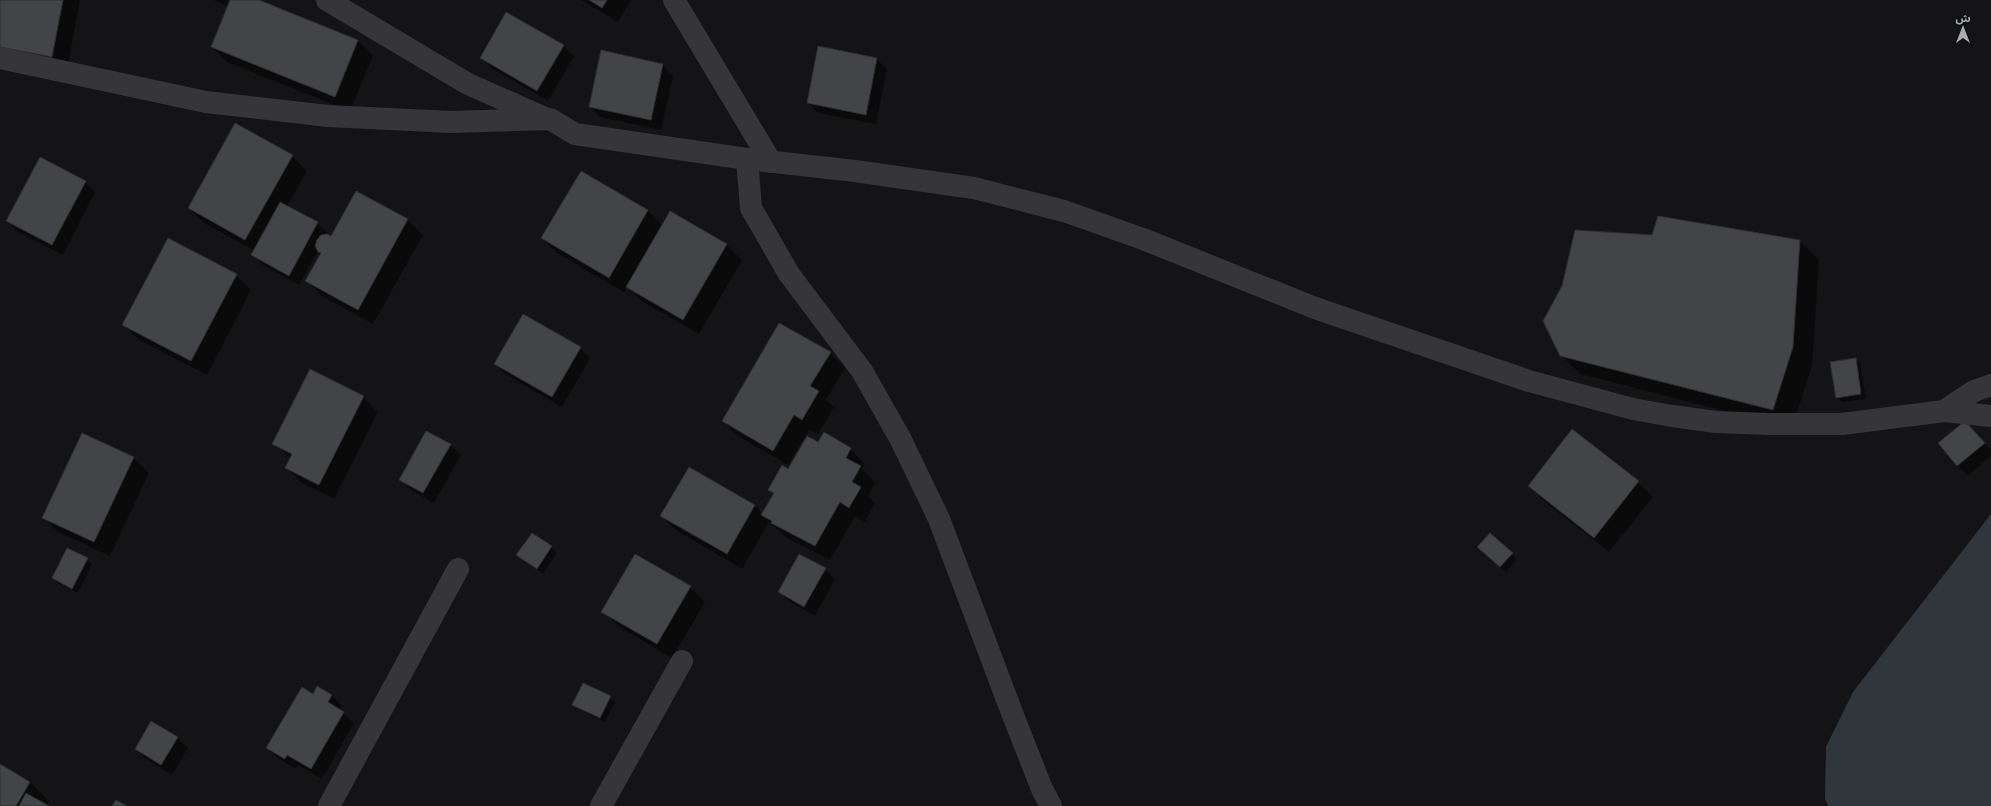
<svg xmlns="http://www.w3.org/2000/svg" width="1991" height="806" font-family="'Source Sans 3','Noto Sans Arabic',sans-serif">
<rect width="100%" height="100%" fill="#141416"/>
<polygon fill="#2f373d" points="1991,514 1991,806 1828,806 1825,799 1826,747 1853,692"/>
<g fill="#0007">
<polygon points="0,0 80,0 67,71 0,59"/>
<polygon points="214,0 256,0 358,41 373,56 350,111 227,62 212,47 228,7"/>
<polygon points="581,0 631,0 618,22"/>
<polygon points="563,46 574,56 548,101 491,68 481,58"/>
<polygon points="602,52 663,65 673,76 661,130 600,117 590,106"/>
<polygon points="876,59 887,69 876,124 818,113 808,103"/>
<polygon points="292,156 307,171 287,206 317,223 328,233 326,235 331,238 357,192 408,220 423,235 373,324 322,296 307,281 322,254 318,251 299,285 263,265 252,255 255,251 204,223 189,208"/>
<polygon points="581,172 648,211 663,226 671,213 727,245 742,260 699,334 643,302 627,287 624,292 557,253 542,238"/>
<polygon points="85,182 95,192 63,255 18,232 8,221"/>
<polygon points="1653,236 1800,241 1819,260 1812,366 1792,428 1580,374 1561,355"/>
<polygon points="236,275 251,290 207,375 139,340 124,325"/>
<polygon points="580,348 590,358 562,407 505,374 495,364"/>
<polygon points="830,353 845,368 826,400 834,407 818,434 809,430 788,465 738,436 723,421"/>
<polygon points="1855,359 1860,364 1866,399 1842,402 1837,397"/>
<polygon points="363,397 378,412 334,499 302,483 287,468 291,459 274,443"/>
<polygon points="1965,422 1991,450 1991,456 1968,476 1957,465"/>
<polygon points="82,434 134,458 149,473 110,556 58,532 43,517"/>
<polygon points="818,443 850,449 865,464 862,469 875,482 868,496 875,503 865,522 855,516 830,560 787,538 769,522 742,569 676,530 661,516 689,468 755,506 763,514 774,494 769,490"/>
<polygon points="450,445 461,455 434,503 411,490 401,480"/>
<polygon points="1638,482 1653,497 1609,552 1544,501 1529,486"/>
<polygon points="532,534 557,552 543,574 517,555"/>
<polygon points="1490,534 1517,559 1506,572 1483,552"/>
<polygon points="87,559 92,564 78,593 58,583 53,578"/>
<polygon points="825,569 835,579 815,616 790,602 779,592"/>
<polygon points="690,587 705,602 672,658 618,626 603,611"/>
<polygon points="313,695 332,695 342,706 339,710 354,723 322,779 298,765 296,769 278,758 267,748"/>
<polygon points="610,697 615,702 605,722 579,709 574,704"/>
<polygon points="151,723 177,738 188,748 172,775 146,759 136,749"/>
<polygon points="0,765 30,782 49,801 47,806 0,806"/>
</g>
<g fill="#434448" stroke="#2f2f31">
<polygon points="0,0 63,0 52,57 0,47"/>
<polygon points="230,0 259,0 358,40 335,97 211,47"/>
<polygon points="589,0 607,0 602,8"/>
<polygon points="506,12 564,45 537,91 480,58"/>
<polygon points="818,46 877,58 866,115 807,103"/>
<polygon points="601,50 663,64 651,120 589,107"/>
<polygon points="235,123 293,155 245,240 188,208"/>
<polygon points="40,157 86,181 52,245 6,221"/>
<polygon points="581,171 648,210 609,278 541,238"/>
<polygon points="356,191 408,219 358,310 305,281 321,253 318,252 315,246 317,240 321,235 327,234 331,236"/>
<polygon points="280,202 318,222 289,276 251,255"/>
<polygon points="670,211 727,244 683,320 626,287"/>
<polygon points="1658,216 1800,240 1793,347 1773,410 1560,356 1543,321 1562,286 1575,230 1652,235"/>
<polygon points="168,238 237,274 191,361 122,325"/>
<polygon points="523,314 581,347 552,397 494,364"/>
<polygon points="779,323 831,352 810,386 819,391 802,420 794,415 773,451 722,421"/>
<polygon points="1856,358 1861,394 1836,398 1830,362"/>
<polygon points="310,369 364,396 319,485 285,468 292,454 272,444"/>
<polygon points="1965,421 1985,443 1957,466 1938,443"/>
<polygon points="1572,429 1639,481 1594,538 1528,486"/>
<polygon points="426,431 451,444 423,493 399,480"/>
<polygon points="824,432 851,448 846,458 861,466 852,482 861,487 849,508 840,502 815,546 771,523 772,521 761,515 774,493 768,490 782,465 788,469 807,436 818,442"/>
<polygon points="82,433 134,457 94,542 42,518"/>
<polygon points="689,467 755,505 727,554 660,516"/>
<polygon points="532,533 552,546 537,569 516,555"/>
<polygon points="1490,533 1513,553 1500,567 1477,547"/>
<polygon points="67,548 88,558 72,589 52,578"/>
<polygon points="635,554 691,586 657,644 601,612"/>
<polygon points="799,554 826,568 804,607 778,592"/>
<polygon points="583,683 611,696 600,718 572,705"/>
<polygon points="317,686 332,695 328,702 344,712 311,769 287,755 285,759 266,748 302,687 313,694"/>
<polygon points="151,721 178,737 161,765 135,749"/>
<polygon points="0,764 30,782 16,806 0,806"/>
<polygon points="26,793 49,806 19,806"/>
<polygon points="116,800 127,806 112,806"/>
</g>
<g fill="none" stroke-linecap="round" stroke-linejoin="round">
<g stroke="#36363a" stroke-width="22">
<polyline points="327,0 468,84 543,117"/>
<polyline points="674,0 771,162"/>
<polyline points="0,58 206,102 328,116 452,122 550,119 575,134 747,159 855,171 974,188 1064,211 1143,239 1315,308 1529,381 1633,409 1672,416 1716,422 1768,424 1842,424 1944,411 1991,416"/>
<polyline points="747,159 751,208 789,274 862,371 901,440 939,519 1014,718 1042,789 1051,806"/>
<polyline points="1944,411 1974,391 1991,385"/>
<polyline points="329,806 458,569"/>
<polyline points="601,806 682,661"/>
</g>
</g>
<g transform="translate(1963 28)" stroke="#0f0f11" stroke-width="3" paint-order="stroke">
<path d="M0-3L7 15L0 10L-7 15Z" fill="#a8abb4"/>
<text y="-6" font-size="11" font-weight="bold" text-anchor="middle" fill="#a8abb4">ش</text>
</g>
</svg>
